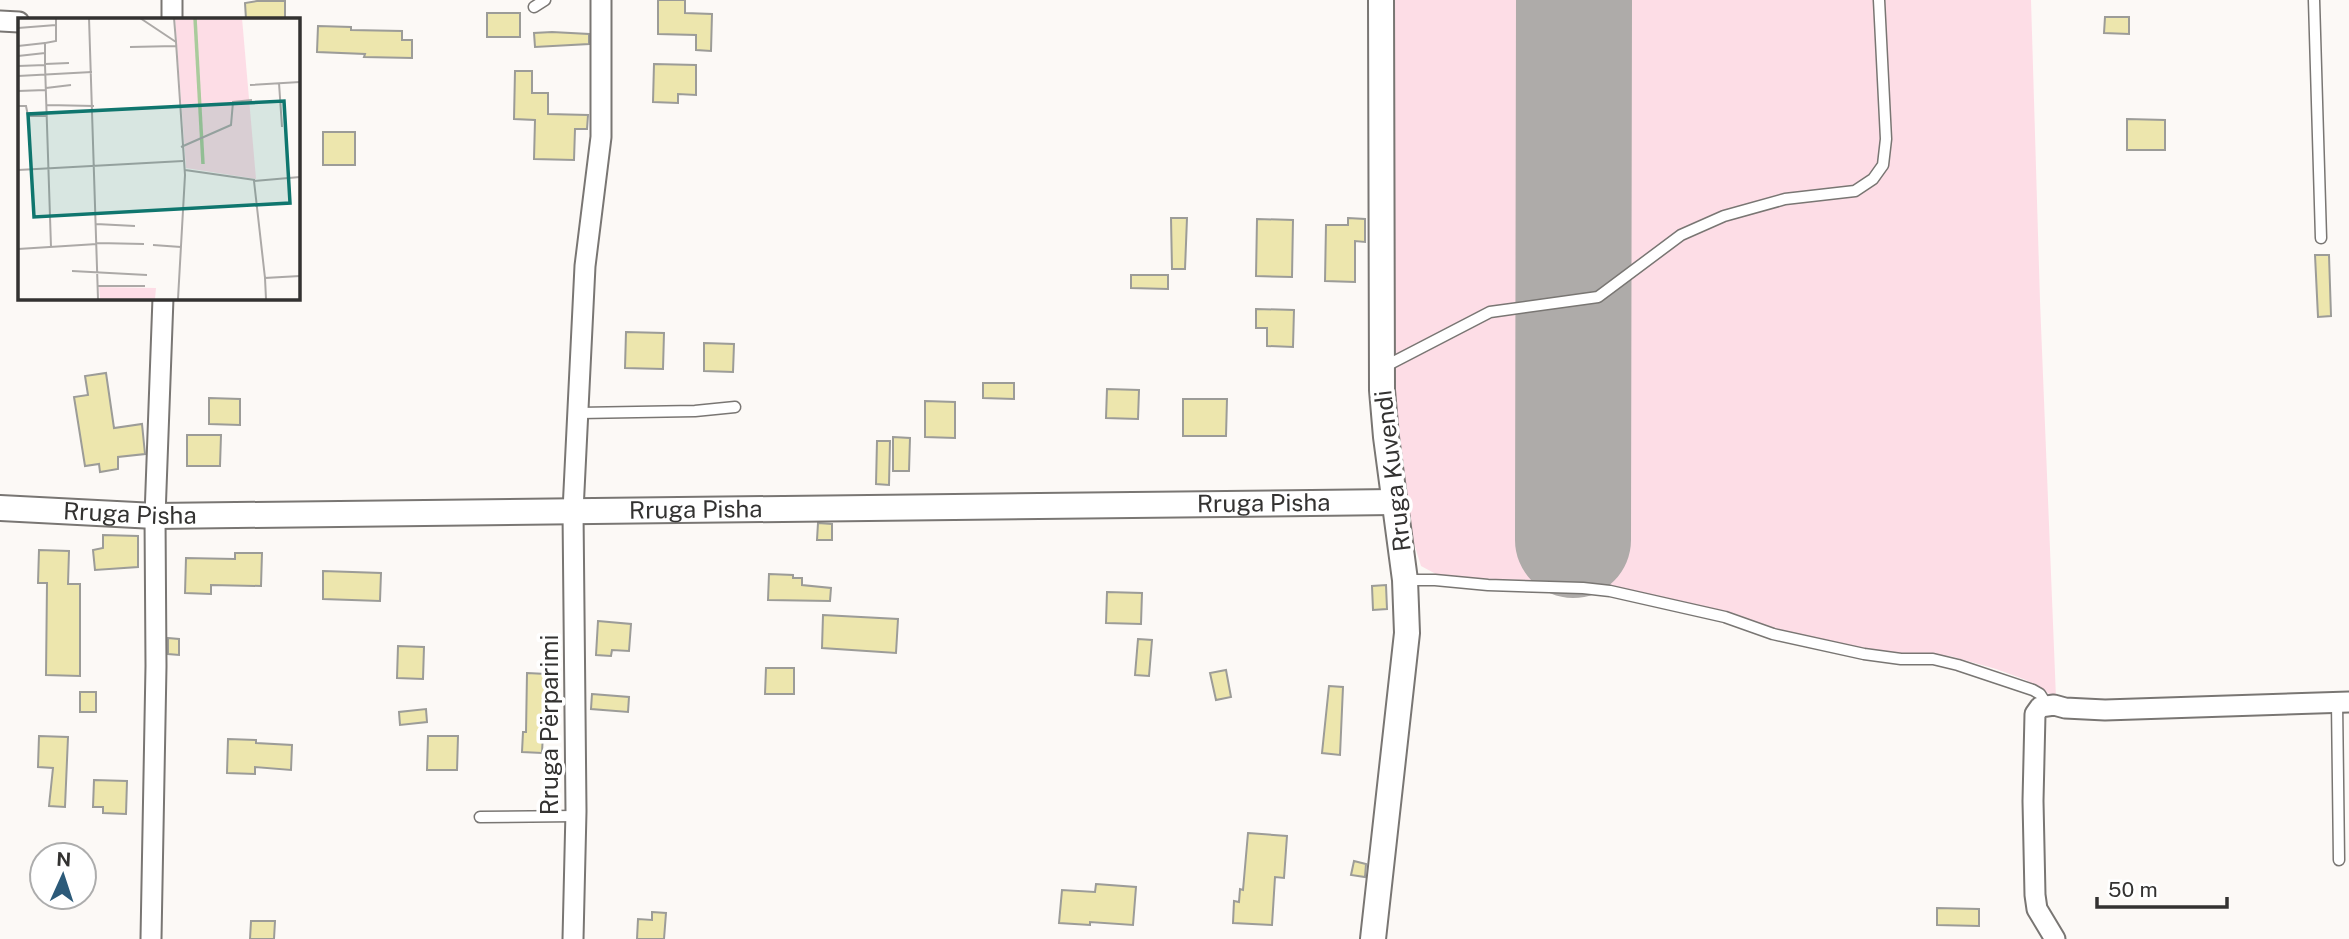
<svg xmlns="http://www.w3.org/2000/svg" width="2349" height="939" font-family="'Public Sans',sans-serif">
<rect width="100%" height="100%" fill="#fcf9f6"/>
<polygon fill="#fddde6" points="1387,0 2031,0 2040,301 2056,698 2026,680 1996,669 1950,656 1897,654 1819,640 1788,633 1718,610 1587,582 1465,578 1436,574 1421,566 1412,537 1395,430"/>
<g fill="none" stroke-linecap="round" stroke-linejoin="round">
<polyline stroke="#aeaba9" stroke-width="116" points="1573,540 1574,0"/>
</g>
<g fill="#ede6ad" stroke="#9c9c98" stroke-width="2">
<polygon points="658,0 685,0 685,13 712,14 711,51 696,50 696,35 658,34"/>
<polygon points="257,1 285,1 285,19 246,19 245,3"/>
<rect x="487" y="13" width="33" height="24"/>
<polygon points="2105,17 2129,17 2129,34 2104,33"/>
<polygon points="318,26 351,27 351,30 402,31 402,40 412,40 412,58 364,57 365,54 317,52"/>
<polygon points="552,32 589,34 589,44 535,47 534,33"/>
<polygon points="654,64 696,65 696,95 678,94 678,103 653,102"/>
<polygon points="515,71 532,71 532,93 548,93 548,114 588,115 587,129 575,129 574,160 534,159 535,120 514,119"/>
<polygon points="2127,119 2165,120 2165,150 2127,150"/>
<rect x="323" y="132" width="32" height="33"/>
<polygon points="1171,218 1187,218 1185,269 1172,269"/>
<polygon points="1348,218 1365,219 1365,242 1355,241 1355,282 1325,281 1326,225 1348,225"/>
<polygon points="1257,219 1293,220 1292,277 1256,276"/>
<polygon points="2315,255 2329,255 2331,316 2318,317"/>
<polygon points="1131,275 1168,275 1168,289 1131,288"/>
<polygon points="1256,309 1294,310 1293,347 1267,346 1267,328 1256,328"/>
<polygon points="626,332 664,333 663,369 625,368"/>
<polygon points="704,343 734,344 733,372 704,371"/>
<polygon points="106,373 114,428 142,424 145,454 118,457 118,469 100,472 99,464 85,466 74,397 88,395 85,376"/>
<polygon points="983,383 1014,383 1014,399 983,398"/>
<polygon points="1107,389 1139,390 1138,419 1106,418"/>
<polygon points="209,398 240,399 240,425 209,424"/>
<polygon points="1183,399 1227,399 1226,436 1183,436"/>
<polygon points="925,401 955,402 955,438 925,437"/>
<polygon points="187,435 221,435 220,466 187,466"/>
<polygon points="893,437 910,438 909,471 893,471"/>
<polygon points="877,441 890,441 889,485 876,484"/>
<polygon points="818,523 832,524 832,540 817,540"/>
<polygon points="103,535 138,536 138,567 95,570 93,550 103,548"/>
<polygon points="39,550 69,551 68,584 80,584 80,676 46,675 47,583 38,583"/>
<polygon points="235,553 262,553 261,586 211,585 211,594 185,593 186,558 235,559"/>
<polygon points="323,571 381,573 380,601 323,599"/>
<polygon points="769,574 793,575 793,578 802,578 802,585 831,588 830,601 768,600"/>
<polygon points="1386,585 1387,609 1373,610 1372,586"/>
<polygon points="1107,592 1142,593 1141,624 1106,623"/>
<polygon points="823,615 898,619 896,653 822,648"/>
<polygon points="598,621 631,624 629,651 612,650 611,656 596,655"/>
<polygon points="168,638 179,639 179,655 168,654"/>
<polygon points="1138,639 1152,640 1149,676 1135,675"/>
<polygon points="398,646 424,647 423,679 397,678"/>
<polygon points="766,668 794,668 794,694 765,694"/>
<polygon points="1226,670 1231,697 1216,700 1210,673"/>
<polygon points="527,673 546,674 542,753 522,752 523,732 526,732"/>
<polygon points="1329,686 1343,687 1340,755 1322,753"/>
<rect x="80" y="692" width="16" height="20"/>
<polygon points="592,694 629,697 628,712 591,709"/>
<polygon points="426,709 427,722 400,725 399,712"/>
<polygon points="39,736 68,737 65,807 49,806 53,768 38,767"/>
<polygon points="428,736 458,736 457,770 427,770"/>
<polygon points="228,739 256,740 256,743 292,745 291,770 255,767 255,774 227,773"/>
<polygon points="94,780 127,781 126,814 103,813 103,807 93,807"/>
<polygon points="1248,833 1287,836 1284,878 1275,877 1272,925 1233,923 1234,901 1239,902 1240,889 1243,890"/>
<polygon points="1354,861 1366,864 1365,877 1351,875"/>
<polygon points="1096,884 1136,887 1133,925 1090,922 1090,925 1059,923 1062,890 1095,892"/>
<polygon points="1937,908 1979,909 1979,926 1937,925"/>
<polygon points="652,912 666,913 664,939 637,939 638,919 652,920"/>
<polygon points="251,921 275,921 274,939 250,939"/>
</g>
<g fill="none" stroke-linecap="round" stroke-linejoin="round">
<g stroke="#797673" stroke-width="13">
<g id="service">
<polyline points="2314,0 2321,238"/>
<polyline points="534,7 545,0"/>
<polyline points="1382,368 1490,312 1598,297 1681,235 1724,216 1785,199 1855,191 1873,179 1883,165 1886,139 1879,0"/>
<polyline points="579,413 695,411 735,407"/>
<polyline points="1406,580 1435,580 1488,585 1583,588 1610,591 1725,617 1773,634 1864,654 1901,659 1933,659 1958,665 2033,690 2040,694 2047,705"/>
<polyline points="2337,702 2339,860"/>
<polyline points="480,817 576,816"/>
</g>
</g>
<g stroke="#797673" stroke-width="23">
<g id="minor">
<polyline points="172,19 172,0"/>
<polyline points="0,21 19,22"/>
<polyline points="151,939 156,666 155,516 163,298"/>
<polyline points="573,939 576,811 573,511 585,266 601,137 601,0"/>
<polyline points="2055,939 2037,909 2035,895 2033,801 2035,714 2040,707 2054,705 2065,708 2105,710 2349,702"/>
</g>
</g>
<g stroke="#797673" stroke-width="28">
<g id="tertiary">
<path id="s1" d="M0,508L155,516L1394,502"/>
<polyline points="1373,939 1407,633 1405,580 1386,437 1382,390 1381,0"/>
</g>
</g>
<use href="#service" stroke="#fff" stroke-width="10"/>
<use href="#minor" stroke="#fff" stroke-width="19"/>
<use href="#tertiary" stroke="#fff" stroke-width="24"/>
</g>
<g text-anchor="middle" stroke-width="7" stroke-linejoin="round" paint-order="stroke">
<g font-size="24" fill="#333231" stroke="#fff">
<text transform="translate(1393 471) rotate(-97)" y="8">Rruga Kuvendi</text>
<text dy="8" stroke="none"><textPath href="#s1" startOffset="1264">Rruga Pisha</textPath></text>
<text dy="8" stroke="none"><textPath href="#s1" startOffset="696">Rruga Pisha</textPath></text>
<text dy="8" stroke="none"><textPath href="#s1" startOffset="130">Rruga Pisha</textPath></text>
<text transform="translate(550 725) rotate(-90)" y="8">Rruga Përparimi</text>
</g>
</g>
<g transform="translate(18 18)">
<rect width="282" height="282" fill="#fcf9f6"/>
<path d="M157,0H224L238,161L168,150ZM81,269L138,270L137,281H82Z" fill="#fddde6"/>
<path fill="none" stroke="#aacb9c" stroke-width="3.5" d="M177,0L185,146"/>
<path fill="none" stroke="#aca9a7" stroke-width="2" d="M71,0L80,281M122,0L158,24L167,157L160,281M156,0L158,24M0,10L38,7M0,28L27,25M112,29L158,28M0,38L27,35M27,46L51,45M27,47V25L38,23V0M0,48L27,47L33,229M0,58L74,54M261,65L264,109M232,67L282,64M28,70L53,67M0,73L28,72M29,87L76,88M0,88H8L10,98H29M163,129L213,107L215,84L234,82M0,152L165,143M167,152L237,162M78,206L117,208M79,225L126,226M135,227L163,229M0,231L79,226M54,253L129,257M247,260L236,163L282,159M80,268H127M248,281L247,260L282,258"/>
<path fill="#0f766e" fill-opacity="0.15" stroke="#0f766e" stroke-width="3.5" d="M266,83L272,185L16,199L10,96Z"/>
<rect width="282" height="282" fill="none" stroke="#333231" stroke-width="3.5"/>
</g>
<g transform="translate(63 876) rotate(3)"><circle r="33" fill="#ffffff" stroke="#adadad" stroke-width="2"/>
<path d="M0-5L12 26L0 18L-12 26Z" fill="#2c5a79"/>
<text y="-10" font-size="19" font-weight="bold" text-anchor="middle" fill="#333231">N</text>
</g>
<path d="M2097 897v10h130v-10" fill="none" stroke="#333231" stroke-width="3.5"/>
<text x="2108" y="897" font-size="21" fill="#333231" stroke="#ffffff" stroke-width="5" paint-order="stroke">50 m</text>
</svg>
